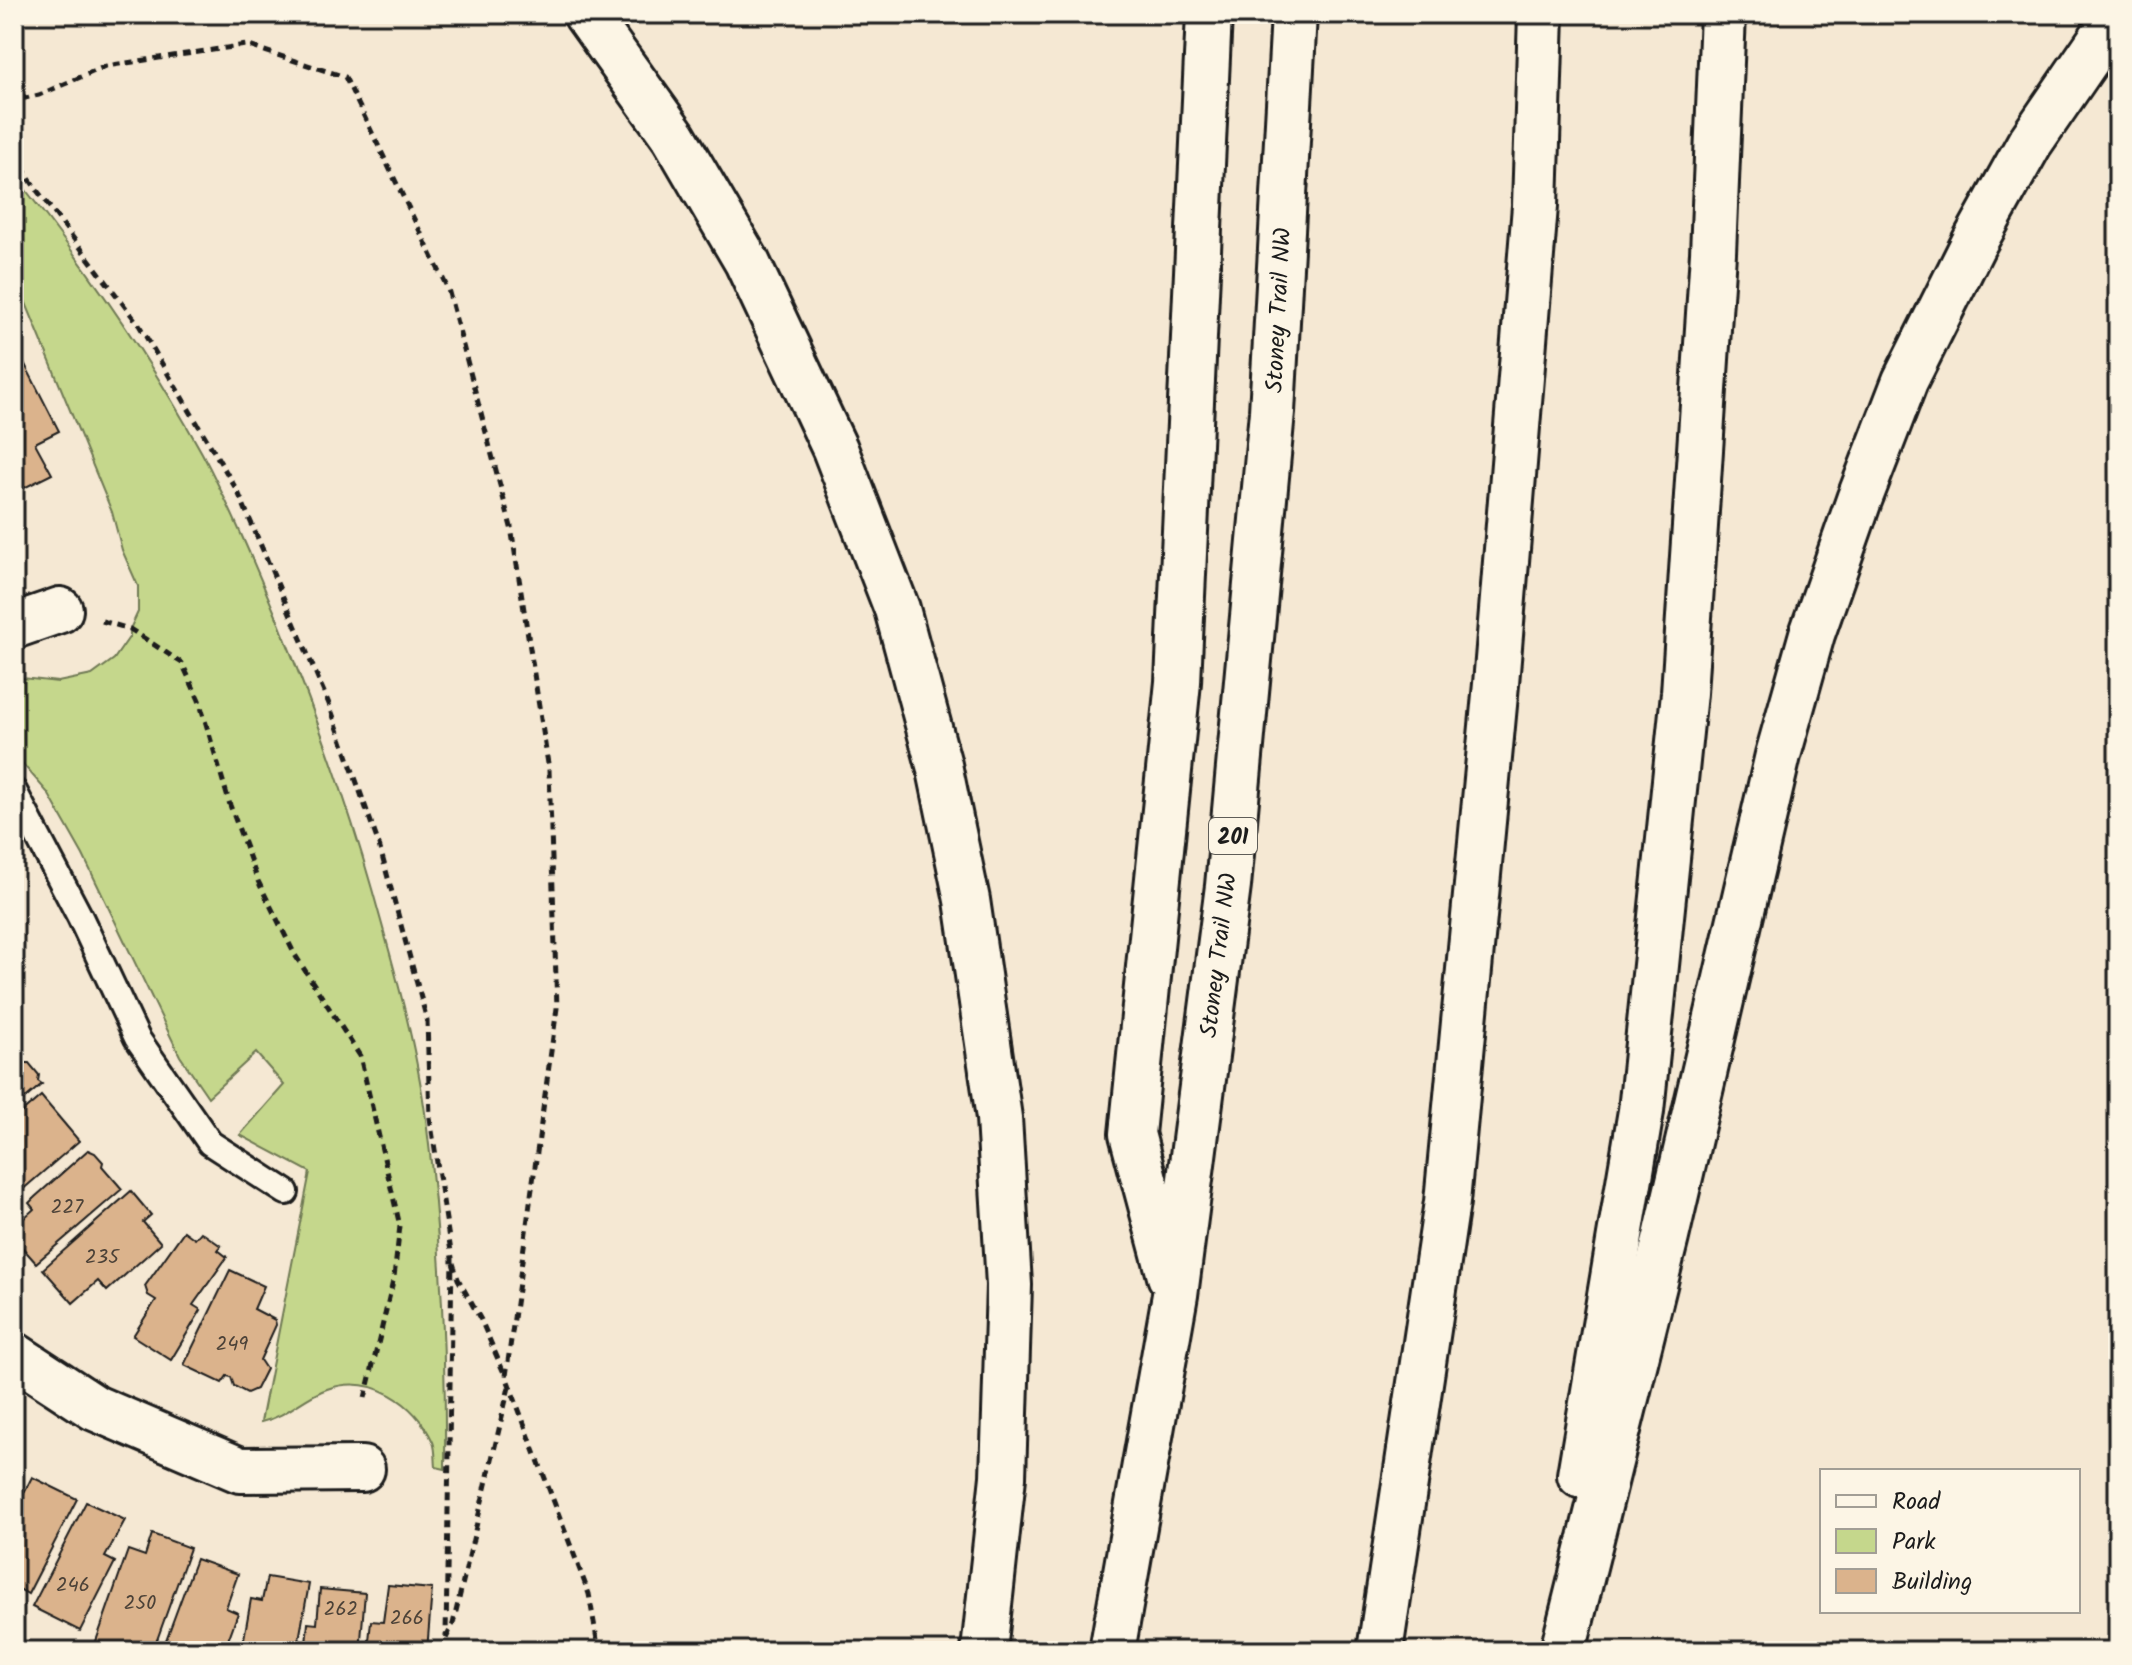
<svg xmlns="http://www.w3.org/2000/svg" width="2132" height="1665" font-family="Kalam,sans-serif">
<rect width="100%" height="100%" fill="#f5e8d3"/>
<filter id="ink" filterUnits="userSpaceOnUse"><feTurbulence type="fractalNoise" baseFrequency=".0125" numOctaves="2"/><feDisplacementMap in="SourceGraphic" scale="16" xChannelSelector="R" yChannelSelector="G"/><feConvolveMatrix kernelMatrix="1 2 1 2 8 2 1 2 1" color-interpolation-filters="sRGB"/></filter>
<g filter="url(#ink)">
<path fill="#c5d78c" stroke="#707a54" stroke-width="2" d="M14,175C83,262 148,355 202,453C230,506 254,563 277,618C313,707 346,797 372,889C393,964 416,1042 426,1120C441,1236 446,1352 445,1469L436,1467C435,1459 436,1449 433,1442C415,1403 372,1373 327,1389C303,1397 287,1417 261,1422L310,1172L240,1135L284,1085L256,1053L208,1097L180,1056L83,855L48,793L14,754V677L58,682L92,675L114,659L130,636V629L138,612V586L122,550L112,512L14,274Z"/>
<g fill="#dbb38c" stroke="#1c1c1c" stroke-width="2">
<polygon points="14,343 59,431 35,443 52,474 14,493"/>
<polygon points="14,1053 23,1063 29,1063 39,1075 38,1081 42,1084 14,1108"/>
<polygon points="41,1096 79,1141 14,1197 14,1119"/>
<polygon points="88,1150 95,1153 103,1162 102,1166 122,1189 36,1263 14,1238 14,1227 34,1209 29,1203 35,1197"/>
<polygon points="131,1191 151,1215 143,1222 161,1243 107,1291 98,1281 73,1303 43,1269"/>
<polygon points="184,1231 195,1239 201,1232 221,1246 218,1250 227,1257 193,1305 201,1310 171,1360 133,1336 156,1300 148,1295 145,1286"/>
<polygon points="230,1270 264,1286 254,1309 275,1320 276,1325 260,1360 266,1369 256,1389 247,1393 234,1386 231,1377 227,1376 222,1383 184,1365"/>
<polygon points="32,1477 77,1499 28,1594 14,1586 14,1512"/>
<polygon points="86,1502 125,1520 105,1557 115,1562 80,1631 32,1607"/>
<polygon points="152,1534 190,1548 153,1651 105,1651 94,1647 128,1550 145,1556"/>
<polygon points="196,1559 238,1574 226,1608 238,1613 224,1651 162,1651"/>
<polygon points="267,1577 309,1584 297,1651 238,1651 242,1650 251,1599 262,1601"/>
<polygon points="388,1585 432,1589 427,1651 368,1651 371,1621 383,1622"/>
<polygon points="320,1589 365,1593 360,1651 303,1651 303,1644 306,1644 308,1623 317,1624"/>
</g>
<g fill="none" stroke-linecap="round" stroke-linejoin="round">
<g stroke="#1c1c1c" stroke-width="30">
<polyline id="lane" points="14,791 80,917 137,1038 210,1143 286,1192"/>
</g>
<g stroke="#1c1c1c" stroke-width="50">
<g id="street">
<polyline points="14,626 60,610"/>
<polyline points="14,1355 95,1408 240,1470 362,1469"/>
</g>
</g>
<g stroke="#1c1c1c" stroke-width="50">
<g id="highway">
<polyline points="586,14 674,137 747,262 835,449 897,609 939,765 967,900 999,1118 1009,1285 1003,1477 984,1651"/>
<polyline points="1170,1276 1132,1134 1178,682 1209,14"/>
<polyline points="1580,1475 1641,1111 1684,693 1713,253 1723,14"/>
<polyline points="1112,1651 1175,1295 1228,886 1272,412 1294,14"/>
<polyline points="1380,1651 1447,1202 1496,684 1535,206 1541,14"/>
<polyline points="1563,1651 1666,1237 1778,755 1812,634 1859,500 1905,381 1974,243 2029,144 2118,14"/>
</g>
</g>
<g stroke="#1c1c1c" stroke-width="5" stroke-dasharray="8 6" stroke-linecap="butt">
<polyline points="14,84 25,98 39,95 106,66 246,45 345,77 448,289 511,527 549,770 557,1008 506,1376 589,1594 599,1651"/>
<polyline points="14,108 25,98"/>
<polyline points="14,155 36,189 139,325 238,492 329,704 379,845 427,1020 430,1118 452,1258 446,1636"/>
<polyline points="102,621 130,629 182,663 199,700 230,805 258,881 295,955 360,1056 400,1226 394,1277 365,1398"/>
<polyline points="453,1263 458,1279 481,1320 504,1373"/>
<polyline points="440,1651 453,1624 509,1387"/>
</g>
<use href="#lane" stroke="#fcf5e5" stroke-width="24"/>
<use href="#street" stroke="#fcf5e5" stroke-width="44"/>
<use href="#highway" stroke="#fcf5e5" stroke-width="44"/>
</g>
</g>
<g text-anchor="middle" stroke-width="7" stroke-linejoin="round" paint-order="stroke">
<g font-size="20" fill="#4c4238">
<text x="67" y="1213">227</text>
<text x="102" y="1263">235</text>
<text x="232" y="1350">249</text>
<text x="73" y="1591">246</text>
<text x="140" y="1609">250</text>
<text x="341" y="1615">262</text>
<text x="407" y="1624">266</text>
</g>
<rect fill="#fcf5e5" stroke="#5f5d58" stroke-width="2" x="1209" y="818" width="48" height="36" rx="6"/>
<g font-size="22" font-weight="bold" fill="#1c1c1c">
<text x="1233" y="844">201</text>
</g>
<g font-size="24" fill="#1c1c1c" stroke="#fcf5e5">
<text transform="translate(1278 310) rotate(-87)" y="8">Stoney Trail NW</text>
<text transform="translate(1218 955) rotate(-83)" y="8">Stoney Trail NW</text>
</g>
</g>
<rect width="2132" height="1665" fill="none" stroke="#fcf5e5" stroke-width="48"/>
<rect x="24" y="24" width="2084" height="1617" fill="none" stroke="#1c1c1c" stroke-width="3" filter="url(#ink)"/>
<rect x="1820" y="1469" width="260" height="144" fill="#fcf5e5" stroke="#a29e95" stroke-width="2"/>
<rect x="1836" y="1495" width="40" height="12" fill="#fcf5e5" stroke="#a29e95" stroke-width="2"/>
<text x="1892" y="1509" font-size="24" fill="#1c1c1c">Road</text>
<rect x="1836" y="1529" width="40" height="24" fill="#c5d78c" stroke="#a29e95" stroke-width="2"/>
<text x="1892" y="1549" font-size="24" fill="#1c1c1c">Park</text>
<rect x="1836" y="1569" width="40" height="24" fill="#dbb38c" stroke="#a29e95" stroke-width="2"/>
<text x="1892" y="1589" font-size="24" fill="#1c1c1c">Building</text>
</svg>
